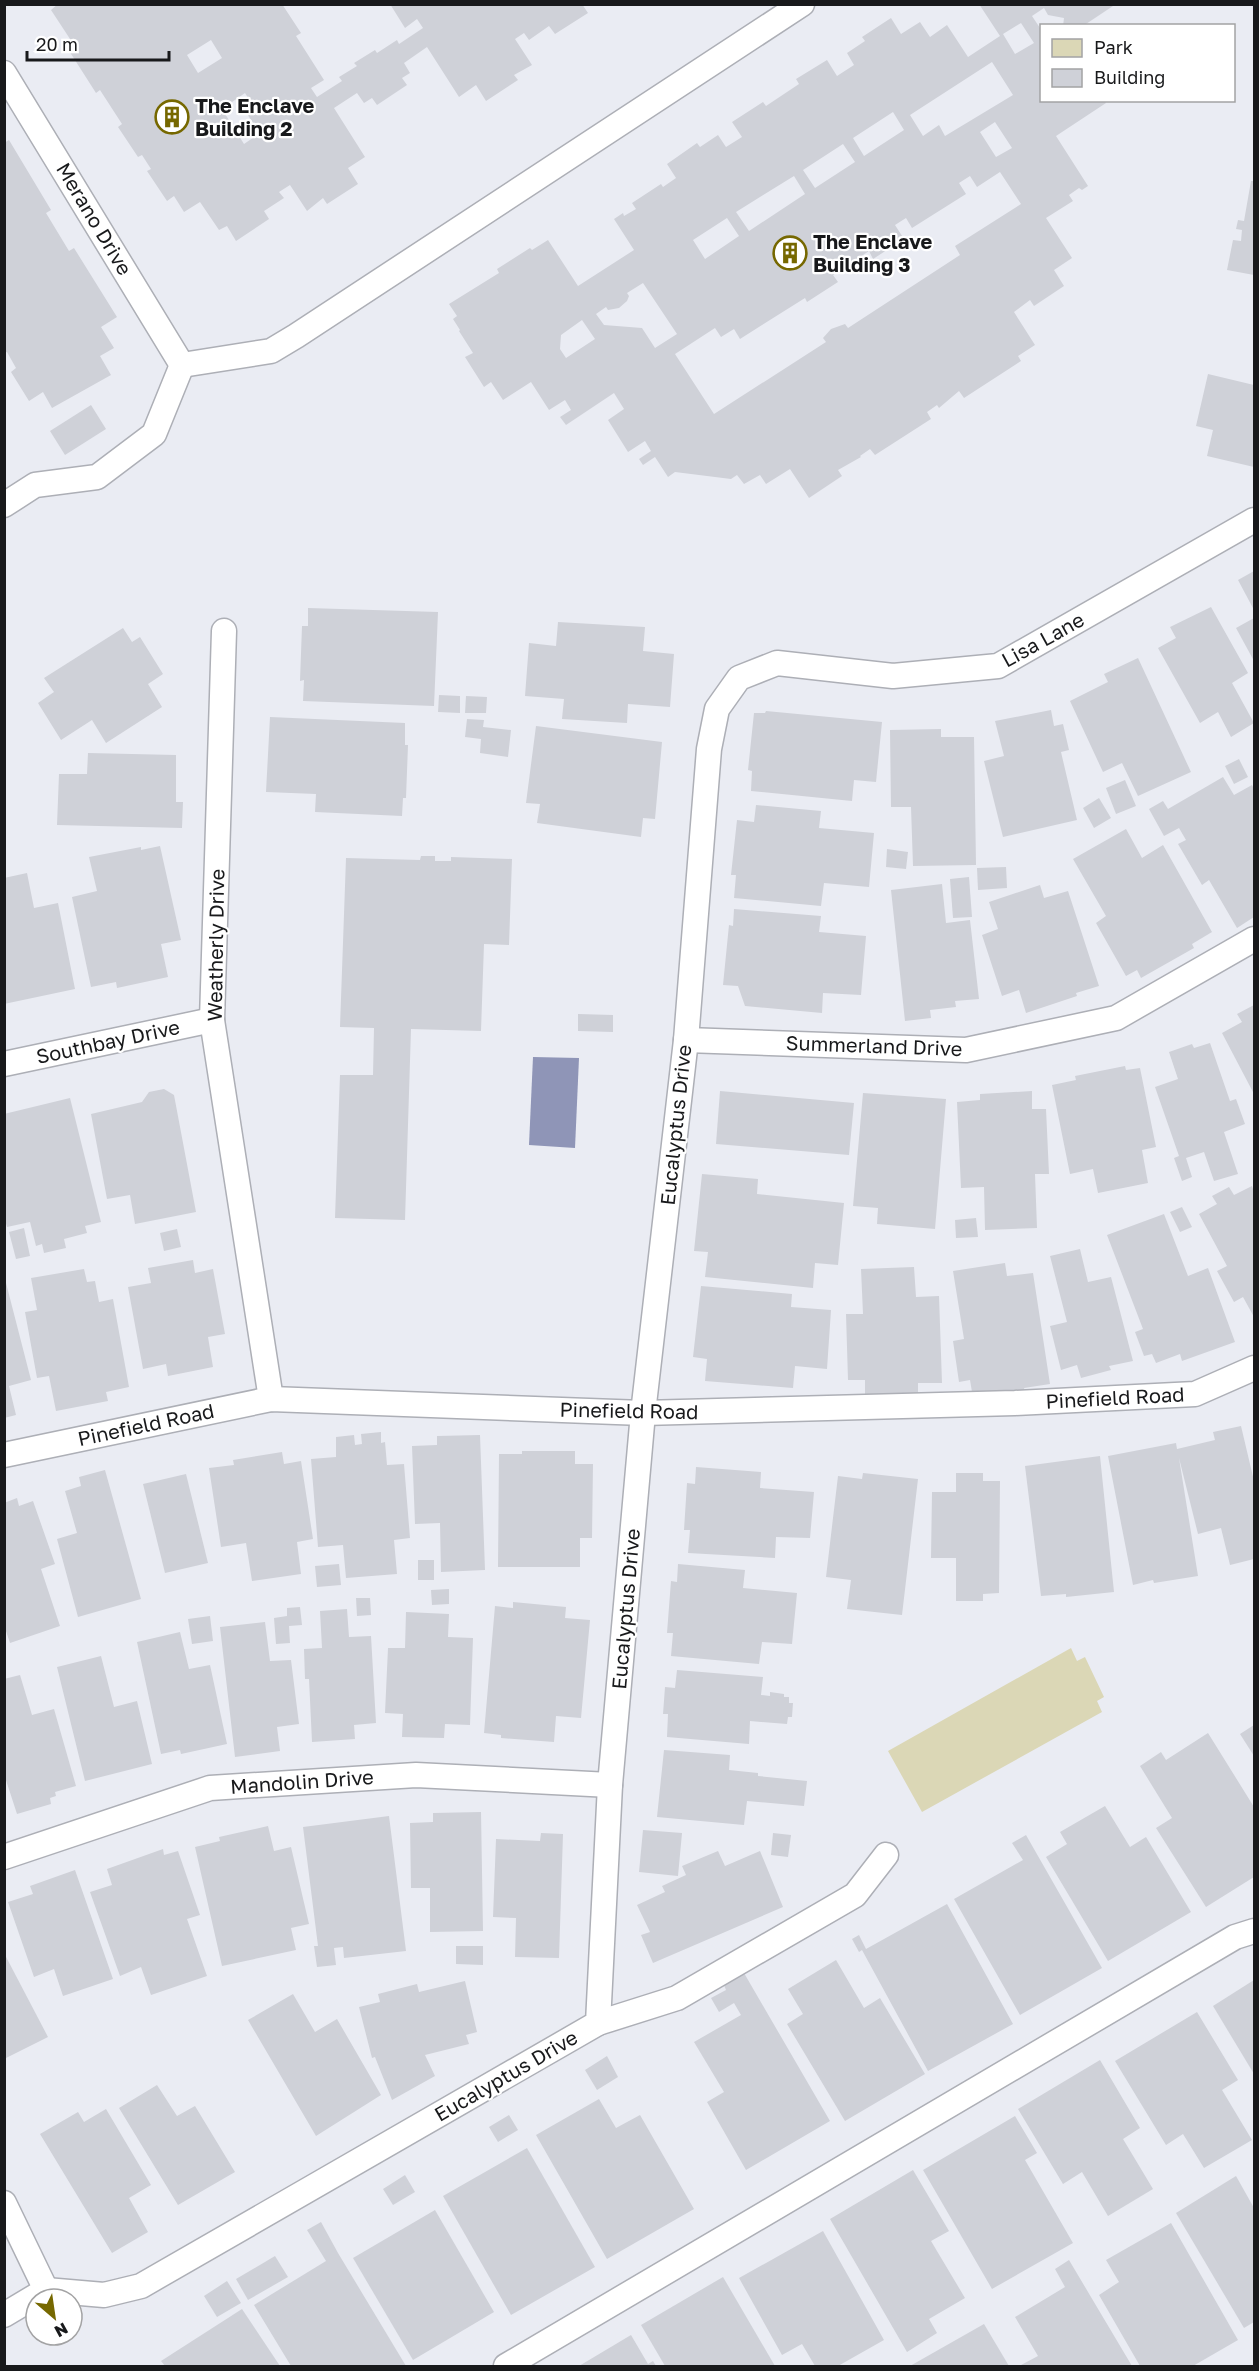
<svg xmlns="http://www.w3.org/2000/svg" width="1259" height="2371" font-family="'Golos Text',sans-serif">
<rect width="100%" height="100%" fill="#eaecf3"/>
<polygon fill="#dbd7b6" points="1071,1648 1077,1661 1085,1657 1104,1697 1097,1701 1102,1712 922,1812 888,1751"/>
<polygon fill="#8f95b7" points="533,1057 579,1058 575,1148 529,1145"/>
<g fill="#cfd1d8" fill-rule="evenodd">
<path d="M58,4H282L301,33L296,36L324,80L311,88L317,97L342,81L339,77L357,66L354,63L375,50L377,53L397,40L399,44L423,28L417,19L405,28L390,4H582L588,13L555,34L549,26L529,40L524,33L515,39L532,65L514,75L518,80L486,101L476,85L459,97L427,47L404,63L410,73L402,78L407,85L377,105L372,98L364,103L357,93L334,108L365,157L348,168L358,184L327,204L323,198L307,211L290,185L279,192L284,198L264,211L269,219L236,241L227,226L219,230L200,202L184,212L174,196L167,201L147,171L151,169L142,155L138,157L118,127L122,124L100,90L96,93L66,46L72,42L51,10ZM211,40L222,58L198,73L187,55ZM245,93L253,106L245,111L260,133L244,144L222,109Z"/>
<path d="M979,4H1116L1083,26H1063L1064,18L1048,15L1044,8L1032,16L1042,31V100H1104L1106,103L1056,136L1088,186L1082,190L1079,188L1069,195L1073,201L1046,218L1072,258L1054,270L1064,286L1034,306L1030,300L1014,312L1035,345L1018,356L1021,361L964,398L959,391L939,408L937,405L927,412L931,419L875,455L870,449L860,456L861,457L838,470L842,476L809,498L790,469L766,484L760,475L744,484L737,475L731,479L675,472L668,477L655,457L643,465L639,459L651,451L645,441L628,452L608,420L624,409L614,393L566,425L560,417L571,410L565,400L549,410L531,382L503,400L491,382L484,387L465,357L473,353L459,331L460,330L453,319L457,316L449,304L499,273L497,269L530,248L532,250L548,240L578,286L634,250L614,219L623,213L624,216L636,209L632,203L661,184L663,187L676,178L667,164L697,143L700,147L718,135L726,147L742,137L732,122L763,102L766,106L799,84L796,79L827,60L837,76L854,65L847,53L865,41L862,37L891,18L901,34L920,22L930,37L947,25L968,57L1000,36ZM1021,23L1034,43L1015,54L1003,34ZM992,62L1013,95L945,136L939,125L923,136L910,115ZM893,112L904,130L864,156L853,138ZM995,122L1012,148L996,157L980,132ZM843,144L855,162L815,188L803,170ZM1000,172L1021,204L955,246L960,255L848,328L845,324L831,329L823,338L826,342L714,414L675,354L715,328L721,337L734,329L740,339L805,298L807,302L838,282L833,275L845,266L847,270L859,262L857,259L869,251L873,259L904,239L895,225L906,218L912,228L966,194L959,183L970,176L977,187ZM794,176L805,194L749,231L736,212ZM727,218L739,236L705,259L693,240ZM643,283L677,334L655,348L642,328L604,325L596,314L606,307L608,310L619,308L627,301L629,296L627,293ZM582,320L595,339L566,358L560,349L561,335Z"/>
<polygon points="9,140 51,210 46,213 69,251 74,248 117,317 101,327 114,348 100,356 111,375 52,408 43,392 29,401 11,372 16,368 7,352 4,353 4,143"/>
<polygon points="1251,181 1254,181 1254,275 1227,270 1233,240 1241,241 1242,230 1236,229 1238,220 1244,221"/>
<polygon points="1208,374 1254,385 1254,467 1207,456 1213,430 1196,426"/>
<polygon points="91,405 106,429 65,455 50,431"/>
<polygon points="1254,571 1254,610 1238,580"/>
<polygon points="1211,607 1248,673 1232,683 1254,723 1231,737 1218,712 1200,723 1158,648 1176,638 1170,627"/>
<polygon points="308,608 438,612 434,706 303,701 304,680 300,681 302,626 308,626"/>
<polygon points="1254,618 1254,661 1236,628"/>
<polygon points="558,622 645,627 643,651 674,654 670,707 628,704 627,723 562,719 564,699 525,696 529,643 556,646"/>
<polygon points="123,628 132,642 140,637 163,674 148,684 162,707 106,743 92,720 61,740 38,703 54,692 44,678"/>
<polygon points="1138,658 1191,772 1138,796 1122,763 1103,772 1070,701 1108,682 1104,674"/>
<polygon points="439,695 460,696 460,713 438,712"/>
<polygon points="466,696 487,697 486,713 465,713"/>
<polygon points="1051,710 1054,726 1063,724 1069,750 1061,752 1077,820 1003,837 984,761 1004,756 995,721"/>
<polygon points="766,711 882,722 876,782 854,780 852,801 751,791 752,771 748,770 754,713 765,713"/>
<polygon points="270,717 405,723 405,745 408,745 406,798 403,798 402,816 315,812 316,794 266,792"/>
<polygon points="467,719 484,720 483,727 511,730 508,757 480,753 481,739 465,737"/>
<polygon points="536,726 662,742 655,819 643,818 641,837 537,823 540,804 526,803"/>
<polygon points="941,729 941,737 974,737 976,865 913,866 911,807 891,807 890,730"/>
<polygon points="88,753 176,755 176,802 183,802 182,828 57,825 59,774 87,774"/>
<polygon points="1239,759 1248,777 1234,784 1225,766"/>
<polygon points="1223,777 1234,795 1252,785 1254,789 1254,917 1237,928 1209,880 1202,885 1178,844 1186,840 1179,828 1164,836 1149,809 1163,801 1168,809"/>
<polygon points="1125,780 1136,806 1116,814 1106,788"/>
<polygon points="1099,798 1111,818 1094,828 1083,808"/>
<polygon points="756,805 821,811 819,828 874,833 869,887 824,883 821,906 734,898 736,875 731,875 737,820 754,822"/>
<polygon points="1126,829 1142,858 1163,845 1212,932 1192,944 1194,948 1141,978 1137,970 1126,976 1096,923 1106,916 1073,859"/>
<polygon points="160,846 181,940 161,944 168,977 117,988 116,982 91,987 72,897 97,891 89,857 141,847 141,850"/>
<polygon points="887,849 908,852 906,869 886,867"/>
<polygon points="421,856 435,856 435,861 451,861 451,857 512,859 509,945 484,944 481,1031 411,1029 405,1220 335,1218 340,1075 373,1075 374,1028 340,1027 346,858 420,860"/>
<polygon points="1006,867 1007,888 978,890 977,868"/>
<polygon points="27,873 34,908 58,903 75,989 4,1004 4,878"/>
<polygon points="969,877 972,917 953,918 950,879"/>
<polygon points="942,884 946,923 970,920 979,999 955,1001 956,1007 930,1010 931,1018 905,1021 891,890"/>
<polygon points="1040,885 1044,898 1068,891 1099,986 1076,993 1077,996 1026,1013 1019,990 1002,996 982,935 998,929 989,902"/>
<polygon points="734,909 821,916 819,932 866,936 861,995 823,993 822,1013 745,1006 738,986 723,985 729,925 733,926"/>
<polygon points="1254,1005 1254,1094 1222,1033 1242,1022 1237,1014"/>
<polygon points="578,1014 613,1015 613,1032 578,1031"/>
<polygon points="1210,1043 1230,1101 1236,1099 1245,1124 1224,1132 1238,1174 1214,1181 1204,1152 1186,1158 1192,1177 1182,1181 1174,1158 1179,1156 1155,1087 1178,1079 1169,1052 1192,1044 1194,1048"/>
<polygon points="1125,1066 1126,1070 1140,1068 1156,1147 1142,1150 1148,1183 1098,1193 1093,1169 1070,1174 1052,1085 1076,1080 1075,1076"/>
<polygon points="164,1089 174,1095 196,1212 135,1224 130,1195 107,1199 91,1114 142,1102 149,1092"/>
<polygon points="720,1091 854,1103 849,1155 716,1144"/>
<polygon points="1032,1091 1032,1109 1046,1109 1049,1174 1035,1174 1037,1228 985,1230 984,1187 961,1188 957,1102 980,1100 980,1094"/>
<polygon points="863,1093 946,1099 935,1229 877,1224 878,1208 853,1206"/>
<polygon points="70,1098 101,1222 85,1226 87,1233 64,1239 66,1248 44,1253 42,1244 36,1246 30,1222 7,1227 4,1216 4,1114"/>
<polygon points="702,1174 758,1179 757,1194 844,1203 838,1265 815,1263 813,1288 705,1277 708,1252 694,1251"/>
<polygon points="1252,1186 1254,1192 1254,1317 1243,1297 1234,1302 1217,1271 1227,1266 1199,1214 1217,1204 1212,1196 1229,1187 1234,1195"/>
<polygon points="1182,1207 1192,1227 1180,1232 1170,1212"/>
<polygon points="1164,1214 1188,1276 1208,1268 1235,1342 1182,1361 1180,1354 1156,1363 1152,1354 1144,1356 1135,1332 1143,1329 1107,1235"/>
<polygon points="976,1218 978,1237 956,1238 955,1220"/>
<polygon points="24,1228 30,1256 16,1259 9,1232"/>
<polygon points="177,1229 181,1247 164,1251 160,1233"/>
<polygon points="1080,1249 1088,1282 1111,1277 1133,1361 1109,1366 1111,1370 1081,1378 1077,1365 1061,1370 1050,1326 1067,1322 1050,1256"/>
<polygon points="193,1260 195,1273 213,1269 225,1334 208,1337 213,1367 168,1376 166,1364 143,1369 128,1287 151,1283 148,1268"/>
<polygon points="1005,1263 1007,1276 1033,1273 1050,1384 1024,1388 1025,1391 973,1398 970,1380 959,1382 953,1341 964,1339 953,1271"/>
<polygon points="914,1267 916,1297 939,1296 942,1383 918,1383 918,1393 865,1395 865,1380 848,1380 846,1314 863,1314 861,1269"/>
<polygon points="84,1269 87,1282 95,1281 99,1302 113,1299 129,1387 106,1392 108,1401 56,1411 49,1376 37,1378 25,1312 37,1310 31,1278"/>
<polygon points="5,1279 31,1380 9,1386 16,1415 4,1418"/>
<polygon points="701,1286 792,1294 791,1307 831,1310 827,1369 795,1366 793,1388 705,1381 707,1359 693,1357"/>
<polygon points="1241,1426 1254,1481 1254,1559 1230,1565 1221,1528 1198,1534 1179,1458 1198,1576 1154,1583 1153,1580 1133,1585 1108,1456 1176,1443 1177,1449 1215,1440 1213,1432"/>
<polygon points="381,1432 381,1443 385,1442 387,1465 404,1464 410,1538 394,1540 397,1574 346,1578 343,1545 318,1547 311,1459 336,1457 336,1437 354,1435 355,1445 362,1444 361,1434"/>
<polygon points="480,1435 485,1570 441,1572 440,1523 415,1524 412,1446 437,1445 437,1436"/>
<polygon points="522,1451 575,1451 575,1464 593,1464 592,1538 580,1538 580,1567 498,1567 499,1454 522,1454"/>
<polygon points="282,1452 284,1464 301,1461 313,1539 297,1542 301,1574 252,1581 246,1543 221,1547 209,1468 234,1465 233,1460"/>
<polygon points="1100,1456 1114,1592 1066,1597 1066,1594 1041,1596 1025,1466"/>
<polygon points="696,1467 761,1472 760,1488 814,1492 810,1538 776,1537 775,1558 688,1553 690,1530 684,1530 687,1483 695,1484"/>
<polygon points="105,1470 141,1599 78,1617 57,1539 77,1533 65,1491 81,1486 79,1477"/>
<polygon points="863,1473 918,1479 902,1615 847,1609 851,1580 826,1577 838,1476 862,1479"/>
<polygon points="956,1473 983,1473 983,1481 1000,1481 999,1593 983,1594 983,1601 956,1601 956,1558 931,1558 932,1492 956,1492"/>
<polygon points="186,1474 208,1563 165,1573 143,1484"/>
<polygon points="17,1498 19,1506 33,1501 55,1564 41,1569 60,1626 10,1643 4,1625 4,1503"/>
<rect x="418" y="1560" width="16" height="20"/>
<polygon points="339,1564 341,1585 317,1587 315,1566"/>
<polygon points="678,1564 745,1570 743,1588 797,1593 792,1644 762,1642 759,1664 671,1656 673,1633 667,1633 671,1581 677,1582"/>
<polygon points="449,1589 449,1604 432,1605 431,1590"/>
<polygon points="356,1598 370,1598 371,1615 357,1616"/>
<polygon points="513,1602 566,1607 565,1618 590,1620 581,1718 556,1716 554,1742 501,1738 501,1735 484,1733 495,1606 513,1608"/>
<polygon points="300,1607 302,1625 289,1626 290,1643 276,1644 274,1618 287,1616 287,1608"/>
<polygon points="347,1609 349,1637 371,1636 376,1723 354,1725 355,1739 312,1742 309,1679 305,1679 304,1649 322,1648 320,1611"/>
<polygon points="406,1612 449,1614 448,1637 473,1638 470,1725 445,1724 444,1738 402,1737 403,1714 385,1713 388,1648 405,1648"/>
<polygon points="210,1616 213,1641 192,1644 188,1619"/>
<polygon points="265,1622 270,1661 291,1660 299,1724 277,1727 280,1751 235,1757 220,1627"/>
<polygon points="180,1632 189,1669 210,1665 227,1744 181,1754 180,1750 161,1754 137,1642"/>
<polygon points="101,1656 114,1707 137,1701 152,1764 85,1781 57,1667"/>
<polygon points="677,1670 763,1677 761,1695 770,1696 770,1692 784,1694 784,1697 789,1697 789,1703 793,1703 792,1717 788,1717 787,1724 750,1721 749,1744 667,1737 668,1714 663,1714 665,1687 675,1688"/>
<polygon points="20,1675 32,1715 54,1709 76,1786 55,1792 56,1796 50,1798 51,1804 17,1814 4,1774 4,1679"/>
<polygon points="1254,1725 1254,1756 1240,1734"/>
<polygon points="1208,1733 1254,1807 1254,1877 1206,1907 1156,1828 1172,1818 1140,1766 1161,1752 1166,1760"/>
<polygon points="664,1750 730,1755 729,1770 758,1773 758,1776 807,1781 804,1806 747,1801 744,1825 657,1817"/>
<polygon points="1105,1806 1130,1847 1146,1837 1191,1912 1108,1961 1046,1857 1067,1844 1060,1832"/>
<polygon points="481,1812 483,1931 430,1932 430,1888 411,1888 410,1823 433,1822 433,1813"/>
<polygon points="389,1816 406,1951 344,1958 343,1947 334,1948 336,1965 317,1967 314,1946 318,1946 303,1827"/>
<polygon points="268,1826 274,1851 291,1847 309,1924 291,1928 296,1950 222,1966 195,1847 220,1841 219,1837"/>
<polygon points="643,1830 682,1833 678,1876 639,1872"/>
<polygon points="541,1833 563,1834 559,1958 515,1957 516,1918 493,1917 496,1839 540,1841"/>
<polygon points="773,1833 791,1835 788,1857 771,1855"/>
<polygon points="1026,1835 1102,1968 1020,2015 954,1899 1023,1860 1012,1843"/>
<polygon points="163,1849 164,1855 178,1851 200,1915 187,1919 207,1976 151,1995 141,1967 120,1976 90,1892 112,1885 107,1869"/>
<polygon points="718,1851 725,1866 760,1851 783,1907 653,1963 641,1935 650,1932 637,1905 665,1892 662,1886 686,1875 682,1866"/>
<polygon points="75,1870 113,1979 63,1996 54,1969 34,1977 8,1902 33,1894 30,1886"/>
<polygon points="947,1904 1013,2024 928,2071 862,1950 859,1952 852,1939 859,1935 866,1949"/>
<polygon points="456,1946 483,1946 483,1965 456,1964"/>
<polygon points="4,1953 48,2037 4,2059"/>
<polygon points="836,1960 864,2008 880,1998 925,2074 845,2121 787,2024 803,2014 788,1989"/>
<polygon points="744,1973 830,2121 746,2170 707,2102 724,2092 694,2042 741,2015 734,2003 719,2012 711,1998 726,1990 724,1985"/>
<polygon points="1254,1980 1254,2074 1213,2006"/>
<polygon points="465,1981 477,2032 466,2035 469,2044 425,2055 435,2076 392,2100 375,2057 372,2058 359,2007 380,2002 378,1994 417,1984 419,1992"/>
<polygon points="293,1994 315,2032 337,2019 381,2095 316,2136 248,2020"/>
<polygon points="1197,2012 1238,2080 1222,2090 1252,2140 1204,2168 1183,2134 1166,2145 1115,2061"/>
<polygon points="607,2056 618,2077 597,2090 585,2070"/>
<polygon points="1100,2060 1140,2128 1123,2139 1153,2189 1108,2216 1082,2172 1063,2184 1018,2109"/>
<polygon points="157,2085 177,2116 195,2106 235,2172 178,2205 119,2108"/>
<polygon points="599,2099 616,2128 640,2115 694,2209 607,2259 536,2135"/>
<polygon points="106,2109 151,2185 129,2198 148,2232 112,2253 40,2134 78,2112 84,2122"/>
<polygon points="509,2115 518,2130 498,2142 489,2127"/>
<polygon points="1015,2116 1037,2153 1025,2160 1073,2243 992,2289 923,2170"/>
<polygon points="527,2148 595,2267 511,2315 443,2196"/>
<polygon points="913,2170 949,2231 931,2241 965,2298 929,2319 937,2333 907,2352 830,2219"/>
<polygon points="405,2175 415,2192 393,2205 383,2189"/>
<polygon points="1236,2176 1254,2208 1254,2322 1244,2328 1176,2213"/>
<polygon points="435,2210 494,2312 413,2360 353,2258"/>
<polygon points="321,2222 338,2253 406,2366 291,2366 254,2305 326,2261 307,2230"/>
<polygon points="1171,2223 1238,2340 1193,2366 1140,2366 1099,2295 1119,2282 1106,2260"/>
<polygon points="823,2231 884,2340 838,2366 815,2366 802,2344 782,2355 739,2278"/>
<polygon points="275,2256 288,2277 248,2300 236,2279"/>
<polygon points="1069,2260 1132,2366 1022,2366 1021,2365 1038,2356 1015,2317 1065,2287 1055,2269"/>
<polygon points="723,2277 775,2366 665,2366 641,2325"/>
<polygon points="227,2281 241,2303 217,2317 204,2296"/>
<polygon points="242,2309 280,2366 165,2366 161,2361"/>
<polygon points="984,2324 1009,2366 910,2366"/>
<polygon points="631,2335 648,2364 653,2361 656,2366 579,2366"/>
</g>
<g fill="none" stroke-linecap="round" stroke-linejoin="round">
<g stroke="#adafb6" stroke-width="27">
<g id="service">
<polyline points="4,73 182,365"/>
<polyline points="182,365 271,351 296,336 802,4"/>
<polyline points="4,505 35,485 97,477 154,434 182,365"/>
<polyline points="224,631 212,1020 271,1399"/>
<polyline points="686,1040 966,1050 1116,1018 1254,939"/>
<polyline points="4,1064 212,1020"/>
<polyline points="4,1455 271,1399 643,1413 1015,1403 1195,1394 1254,1368"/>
<polyline points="4,1857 210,1788 416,1775 610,1785"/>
<polyline points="598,2023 677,1998 855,1895 886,1855"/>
<polyline points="4,2203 46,2290"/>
<polyline points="4,2315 46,2290 104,2295 141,2286 598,2023 610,1785 643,1413 686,1040 709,749 717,709 739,678 777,663 893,676 998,666 1254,520"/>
<polyline points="506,2366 1235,1937 1254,1931"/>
</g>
</g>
<use href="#service" stroke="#fff" stroke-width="24"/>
</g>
<defs>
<g id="building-ring" transform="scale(1.725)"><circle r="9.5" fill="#fff" stroke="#766800" stroke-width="1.5"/><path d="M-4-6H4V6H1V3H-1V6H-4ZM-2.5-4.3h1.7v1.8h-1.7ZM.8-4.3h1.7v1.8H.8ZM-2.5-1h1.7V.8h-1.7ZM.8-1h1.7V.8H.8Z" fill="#766800"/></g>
</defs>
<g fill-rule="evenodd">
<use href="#building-ring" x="172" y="117"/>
<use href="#building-ring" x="790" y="253"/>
</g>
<g text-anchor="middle" stroke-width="4.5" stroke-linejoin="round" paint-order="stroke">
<g font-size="20" font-weight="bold" fill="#18191b" stroke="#fff" text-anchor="start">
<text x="195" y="113">The Enclave<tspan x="195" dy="23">Building 2</tspan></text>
<text x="813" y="249">The Enclave<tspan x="813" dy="23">Building 3</tspan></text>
</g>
<g font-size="20" fill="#18191b" stroke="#fff">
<text transform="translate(94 219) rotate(59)" y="7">Merano Drive</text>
<text transform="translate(1043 640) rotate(-29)" y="7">Lisa Lane</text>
<text transform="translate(216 945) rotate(-89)" y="7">Weatherly Drive</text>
<text transform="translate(108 1042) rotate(-12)" y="7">Southbay Drive</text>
<text transform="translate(874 1046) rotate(2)" y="7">Summerland Drive</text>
<text transform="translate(676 1125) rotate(-84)" y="7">Eucalyptus Drive</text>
<text transform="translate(1115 1398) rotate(-3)" y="7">Pinefield Road</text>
<text transform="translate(629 1411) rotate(1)" y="7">Pinefield Road</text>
<text transform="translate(146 1425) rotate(-12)" y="7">Pinefield Road</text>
<text transform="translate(626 1609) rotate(-85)" y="7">Eucalyptus Drive</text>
<text transform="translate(302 1782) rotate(-4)" y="7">Mandolin Drive</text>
<text transform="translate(506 2076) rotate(-30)" y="7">Eucalyptus Drive</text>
</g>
</g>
<rect width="1259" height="2371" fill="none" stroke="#18191b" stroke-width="12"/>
<rect x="1040" y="24" width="195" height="78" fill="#ffffff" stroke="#a3a3a4" stroke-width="1.5"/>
<rect x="1052" y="39" width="30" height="18" fill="#dbd7b6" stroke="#a3a3a4" stroke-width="1.5"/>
<text x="1094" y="54" font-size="18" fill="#18191b">Park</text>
<rect x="1052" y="69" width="30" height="18" fill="#cfd1d8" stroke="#a3a3a4" stroke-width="1.5"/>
<text x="1094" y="84" font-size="18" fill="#18191b">Building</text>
<g transform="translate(54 2317) rotate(151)"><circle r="28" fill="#ffffff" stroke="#a3a3a4" stroke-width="1.5"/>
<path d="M0-4.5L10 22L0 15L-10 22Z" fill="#766800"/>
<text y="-9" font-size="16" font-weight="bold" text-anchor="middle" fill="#18191b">N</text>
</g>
<path d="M27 51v9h142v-9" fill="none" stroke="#18191b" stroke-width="3"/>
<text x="36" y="51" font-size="18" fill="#18191b" stroke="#ffffff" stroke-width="4.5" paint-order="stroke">20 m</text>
</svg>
